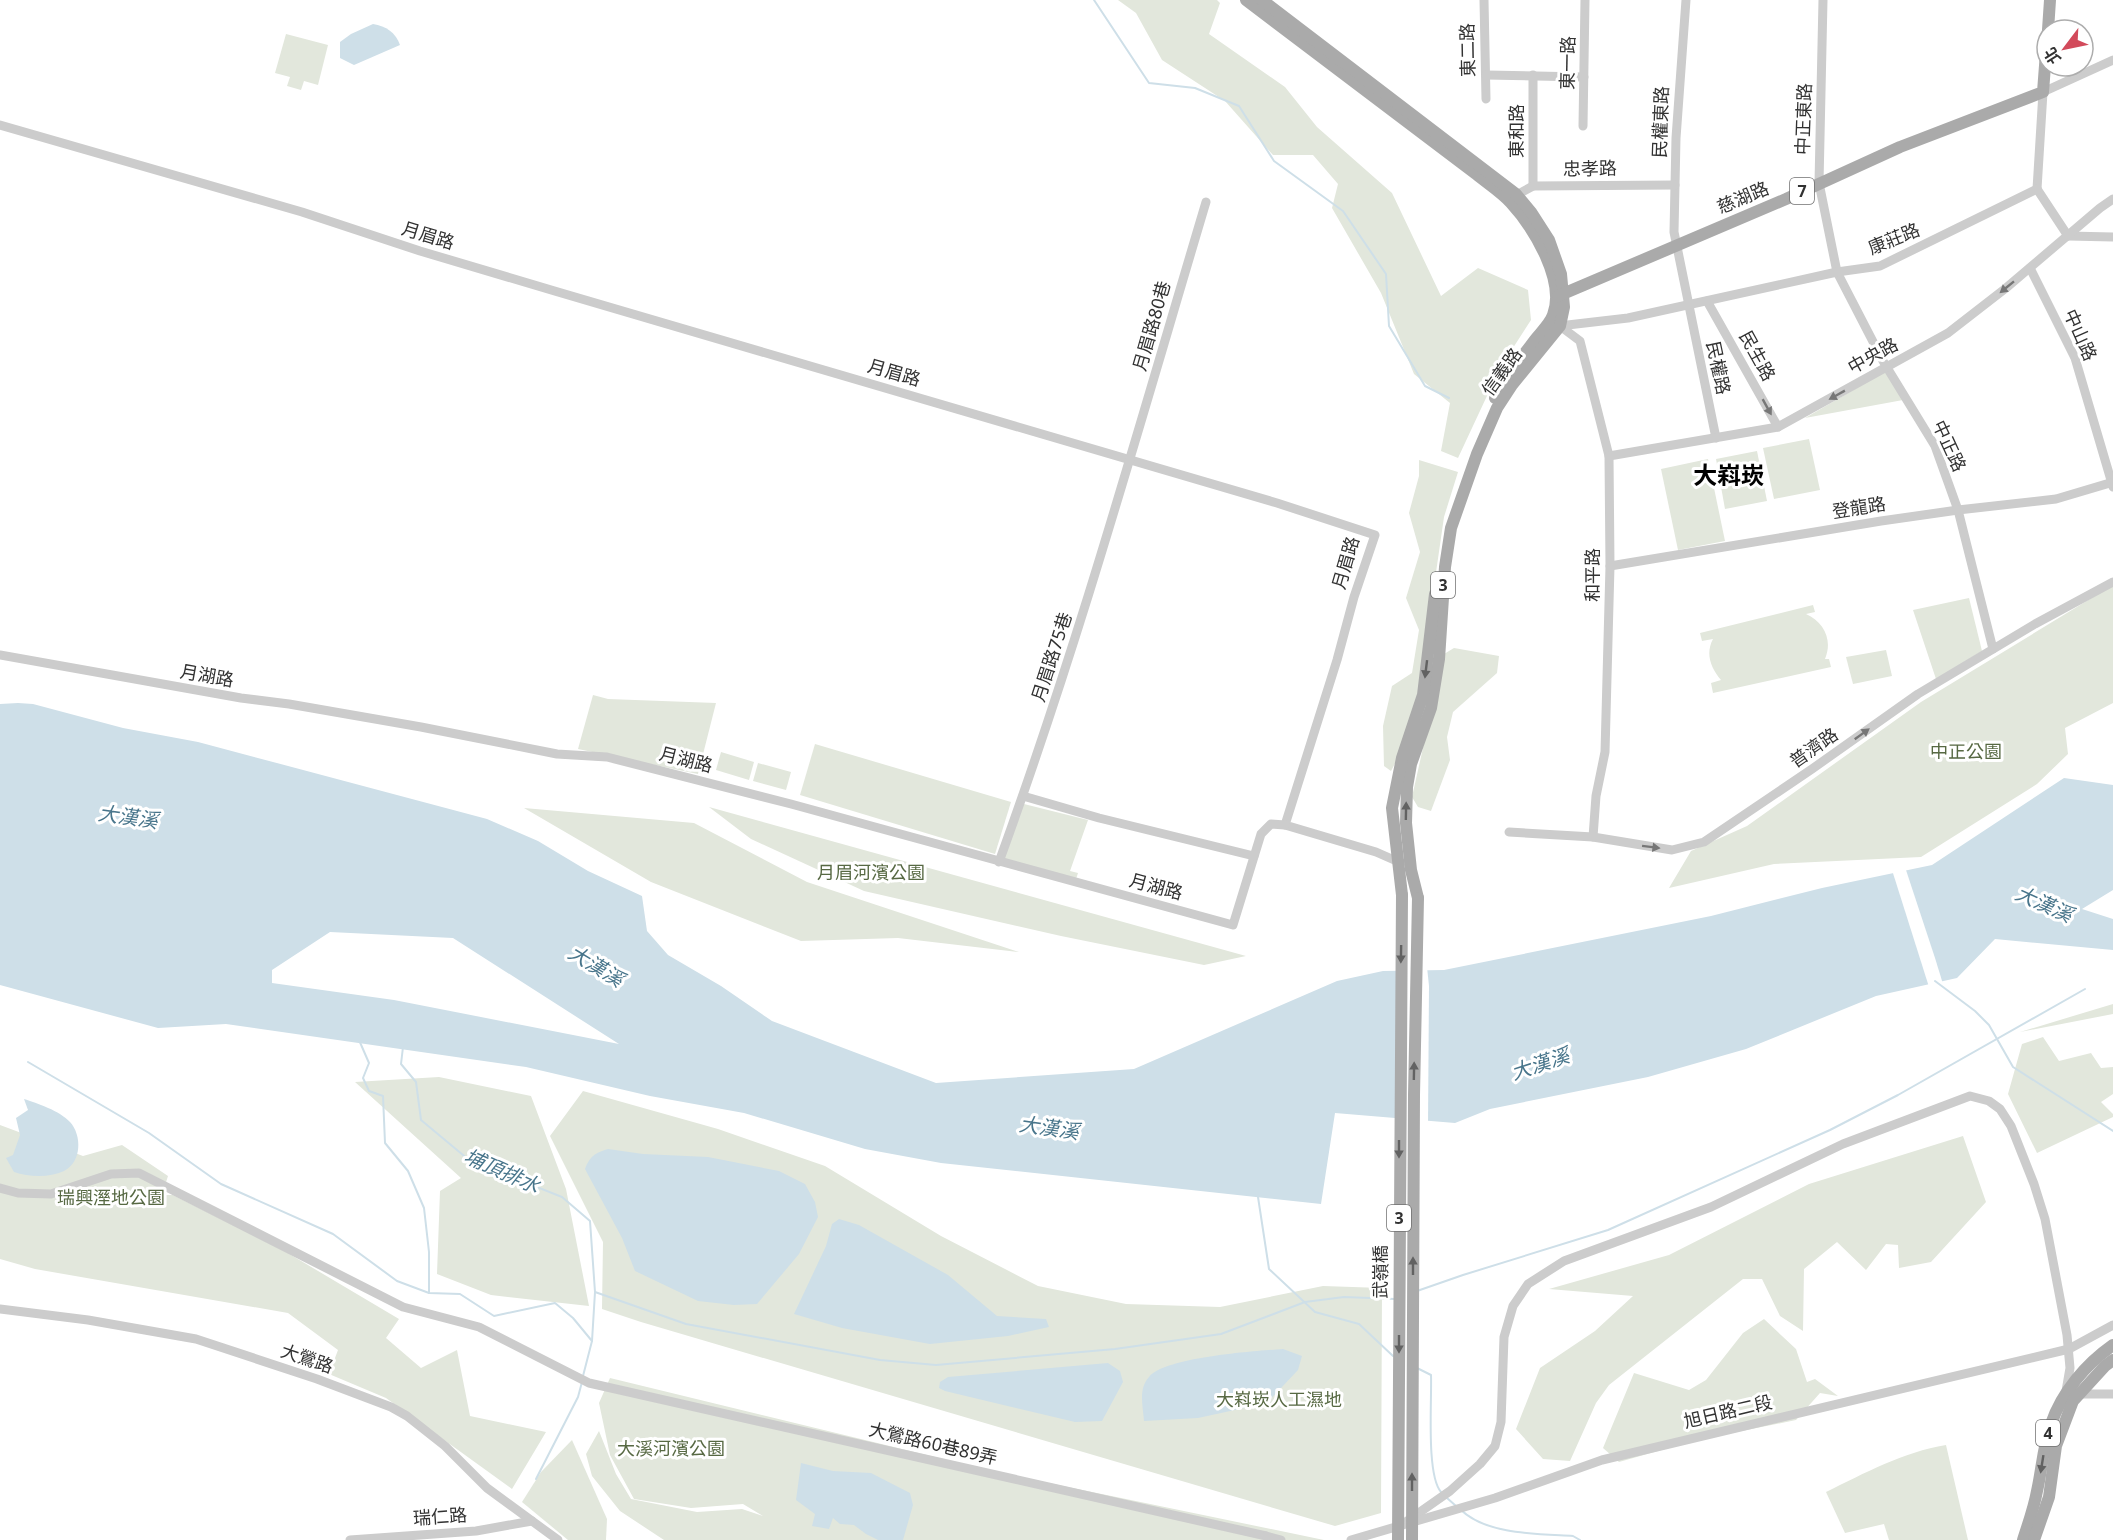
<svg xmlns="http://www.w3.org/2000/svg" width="2113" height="1540" font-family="'Noto Sans','Noto Sans TC',sans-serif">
<rect width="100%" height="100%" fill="#fff"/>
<g fill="#e2e7dc">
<polygon points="1118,0 1217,0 1220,3 1209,34 1285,87 1317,127 1392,193 1441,296 1478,268 1528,290 1531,320 1500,368 1458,458 1441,451 1450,403 1414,374 1381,293 1332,208 1338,184 1313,155 1273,155 1225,101 1162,60 1136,13"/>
<polygon points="286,34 328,45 318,85 304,81 301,90 287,86 290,77 275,73"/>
<polygon points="1888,370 1903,400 1805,418"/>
<polygon points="1809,439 1820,490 1774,499 1763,448"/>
<polygon points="1757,451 1767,501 1725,509 1716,459"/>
<polygon points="1708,459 1725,541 1678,550 1661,469"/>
<polygon points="1419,460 1458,472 1444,517 1418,697 1399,756 1391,771 1384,766 1383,726 1392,686 1412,673 1419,630 1406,598 1420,552 1409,513 1419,476"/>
<polygon points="2113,585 2113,703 2065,728 2068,754 2037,784 1921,857 1774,864 1669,888 1691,851 1747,826 1921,702"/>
<polygon points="1969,598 1982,651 1936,679 1913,610"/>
<path d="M1813,605L1815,612L1806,614C1824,622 1833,640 1825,659H1829L1831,667L1713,693L1711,683L1721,680C1711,668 1705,654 1713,639L1702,641L1700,633Z"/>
<polygon points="1454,648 1499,656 1497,673 1453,712 1447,737 1450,760 1431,811 1418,807 1412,797 1444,654"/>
<polygon points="1886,650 1892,676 1853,684 1846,657"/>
<polygon points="593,695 608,699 716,703 698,774 578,749"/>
<polygon points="815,744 1011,802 995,854 800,795"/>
<polygon points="721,752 754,762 749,780 716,770"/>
<polygon points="758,763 791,772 786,790 753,781"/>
<polygon points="1020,803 1088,820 1070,871 1078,873 1075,882 1001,862"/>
<polygon points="709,807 1246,956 1204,965 1061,936 864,891 751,839"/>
<polygon points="524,808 694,823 807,882 1019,952 898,938 801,941 651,882"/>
<polygon points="2113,1003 2113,1014 2020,1032 2113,1004"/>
<polygon points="2043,1037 2059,1061 2091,1053 2101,1068 2113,1067 2113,1094 2101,1102 2113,1114 2113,1117 2037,1153 2008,1094 2022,1044"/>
<polygon points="439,1077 531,1096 566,1189 589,1306 491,1295 437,1274 440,1191 461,1178 355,1082"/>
<polygon points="583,1091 718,1129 825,1166 941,1236 1038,1286 1126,1304 1220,1307 1323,1286 1382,1288 1381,1513 1335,1526 641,1322 602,1309 603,1242 550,1136"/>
<polygon points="0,1125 83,1156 122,1145 168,1176 162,1195 173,1195 286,1252 399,1319 386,1338 421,1368 457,1350 470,1416 546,1432 512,1489 386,1398 329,1374 338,1350 288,1313 35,1269 0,1259"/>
<polygon points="1963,1136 1986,1202 1931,1262 1899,1268 1898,1245 1886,1244 1866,1270 1837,1242 1804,1269 1803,1331 1780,1316 1762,1279 1743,1279 1609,1385 1596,1403 1570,1461 1543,1459 1516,1429 1540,1368 1595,1331 1633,1296 1549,1289 1669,1255 1809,1184"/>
<polygon points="1764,1319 1796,1349 1807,1382 1815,1379 1838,1396 1820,1393 1796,1420 1697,1440 1619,1462 1603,1448 1634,1373 1689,1390 1706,1380 1743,1333"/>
<polygon points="610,1378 1005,1474 1324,1540 664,1540 620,1511 592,1476 586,1454 599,1431 616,1474 631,1499 697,1512 742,1509 763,1516 743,1504 691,1508 634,1499 610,1455 599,1403"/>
<polygon points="572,1440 607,1519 606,1540 568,1540 522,1502 541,1472"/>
<path d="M1946,1445L1968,1540H1889L1884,1524L1845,1533L1826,1492C1865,1473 1903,1452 1946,1445Z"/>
</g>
<g fill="#cedfe8" fill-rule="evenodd">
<path d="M373,24C386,26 396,33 400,45L354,65L340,58V42L351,34Z"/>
<path d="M18,703L33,704L123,728L198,742L487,819L538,841L588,871L642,896L647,931L668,955L721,986L772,1021L936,1083L1134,1069L1337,981L1383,971L1444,970L1711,916L1822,888L1932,865L2064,778L2113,785V890L2082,909L2113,919V950L1995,939L1957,978L1876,996L1746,1049L1648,1077L1490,1109L1455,1123L1335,1113L1321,1204L941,1163L865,1149L744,1113L650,1096L526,1067L226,1024L158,1028L0,985V704ZM330,932L453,938L619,1044L394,1000L272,983V970Z"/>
<path d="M24,1099C37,1103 60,1111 70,1122C82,1135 82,1162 64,1171C49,1178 29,1177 14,1172L6,1158L13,1155L20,1135L16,1118L28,1110Z"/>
<path d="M608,1149L643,1154L708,1157L779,1171L805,1184L815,1202L818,1217L799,1254L757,1304L734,1305L698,1301L635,1271L622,1238L585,1169C590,1156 595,1153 608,1149Z"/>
<polygon points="839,1219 859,1225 948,1275 997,1316 1046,1319 1049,1327 1008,1336 930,1344 842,1328 794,1314 826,1246 832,1224"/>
<path d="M1283,1349L1302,1356L1298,1370L1267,1403L1198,1418L1144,1421C1143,1406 1138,1389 1149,1377C1165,1357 1256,1351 1283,1349Z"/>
<polygon points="1108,1363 1120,1371 1123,1382 1102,1421 1075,1422 945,1391 939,1388 940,1382 948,1377"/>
<polygon points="801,1463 833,1471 871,1473 910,1493 913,1505 903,1540 878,1540 866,1534 854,1525 840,1524 833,1518 829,1529 812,1526 815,1514 796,1500"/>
</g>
<g fill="#fff">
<polygon points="1905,867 1935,958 1943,984 1929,987 1892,870"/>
<polygon points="1427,967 1429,986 1428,1124 1396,1121 1397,968"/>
</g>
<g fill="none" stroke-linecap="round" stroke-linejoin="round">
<g stroke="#cedfe8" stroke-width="2">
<polyline points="1094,0 1149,83 1195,88 1239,106 1274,161 1343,211 1386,274 1389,326 1425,386 1449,398"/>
<polyline points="1935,981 1975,1011 1989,1025 2013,1067 2113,1131"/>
<polyline points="359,1040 369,1063 363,1078 369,1091 383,1096 385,1143 408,1171 424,1208 429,1252 429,1293"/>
<polyline points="403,1047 401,1064 416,1082 421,1120 469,1160 562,1197 590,1221 595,1292 592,1341 583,1376"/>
<polyline points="28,1062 149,1133 221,1184 333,1234 397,1281 429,1293 460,1294 494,1316 555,1303 573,1318 592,1341"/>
<polyline points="1258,1197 1269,1269 1315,1312 1359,1324 1393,1356"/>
<polyline points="1417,1291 1463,1275 1608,1230 1830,1130 1898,1095 2085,989"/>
<polyline points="595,1292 686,1324 880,1360 936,1365 1115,1349 1221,1334 1305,1302 1344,1297 1395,1299"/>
<path d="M1417,1368L1431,1375C1432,1400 1426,1475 1441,1492"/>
<polyline points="536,1479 578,1397 582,1382"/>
<polyline points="1447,1498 1456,1506"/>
<path d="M1461,1510C1487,1535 1539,1534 1573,1536L1580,1540"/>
</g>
<g stroke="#ccc" stroke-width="9">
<polyline points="1484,0 1486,99"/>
<polyline points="1686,0 1676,138 1674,232 1716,438"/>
<polyline points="1823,0 1819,183 1837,272 1883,361 1935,446 1958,510 1993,649"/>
<polyline points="1486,75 1584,77"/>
<polyline points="0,125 302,212 420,251 558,292 1277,503 1375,535 1354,597 1337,660 1285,825 1376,852 1401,863"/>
<polyline points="1583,126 1585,0"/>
<polyline points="1533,186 1533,75"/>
<polyline points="2037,189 2043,92 2113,60"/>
<polyline points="2037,189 2068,236"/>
<polyline points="1513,197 1533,186 1675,185"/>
<polyline points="2068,236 2113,237"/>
<polyline points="2030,268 2075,358 2113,487"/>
<polyline points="1707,301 1778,427"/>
<polyline points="1559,326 1628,318 1837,272 1880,266 2037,189"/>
<polyline points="1560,326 1580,341 1609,456 1610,566 1605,752 1596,796 1593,837"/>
<polyline points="1609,456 1778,427 1948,333 2006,288 2100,208 2113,199"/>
<polyline points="1610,566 1881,521 1958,510 2056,499 2113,482"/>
<polyline points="0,655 241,698 289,704 421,727 557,754 607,757 791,804 1233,925 1261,834 1271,824 1285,825"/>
<polyline points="1023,796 1099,818 1254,856"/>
<polyline points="1509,832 1593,837 1672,850 1704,842 1812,769 1918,694 2035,624 2113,582"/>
<path d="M999,862C1078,645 1140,423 1206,202"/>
<polyline points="0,1188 18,1193 51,1194 111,1174 139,1173 403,1307 479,1327 589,1383 1266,1536 1268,1540"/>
<polyline points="0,1309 88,1320 196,1339 317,1379 391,1407 407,1416 445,1446 487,1488 558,1540"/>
<polyline points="2078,1391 2080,1394 2113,1394"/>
<polyline points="1403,1524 1450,1491 1480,1464 1495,1446 1501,1422 1504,1337 1513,1306 1528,1284 1564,1261 1711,1207 1843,1144 1970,1096 1989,1101 2000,1109 2011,1126 2034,1184 2045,1219 2067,1335 2070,1368 2066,1391"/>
<polyline points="1266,1536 1281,1540"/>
<polyline points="350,1540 476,1531 532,1521"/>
<polyline points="1351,1540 1495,1498 1602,1460 2069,1349 2113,1325"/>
</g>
<g stroke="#aaa" stroke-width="12">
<path d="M1246,0L1476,174C1488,184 1501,192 1511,203C1534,228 1566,281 1553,315C1550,324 1540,333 1534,341C1520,360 1506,377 1495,398"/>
<polyline points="1262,0 1516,194 1531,212 1549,240 1561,274 1564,307 1560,326 1512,385 1497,408 1477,454 1451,528 1445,567 1439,659 1431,708 1411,764 1407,787 1406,823 1411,870 1418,898"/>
<polyline points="2048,30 2050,0"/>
<polyline points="1558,296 1786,199 1900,147 2043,92 2047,39"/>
<polyline points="1402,895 1392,808 1402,758 1423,695 1435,594"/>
<path d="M2023,1540C2028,1524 2034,1508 2037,1491C2042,1469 2043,1446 2051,1424C2062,1392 2086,1364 2113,1345"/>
<polyline points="2034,1540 2049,1497 2056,1446 2073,1401 2105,1366 2113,1360"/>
</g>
<g stroke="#aaa" stroke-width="12">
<polyline points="1398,1540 1402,895"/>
<polyline points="1412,1540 1414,1095 1418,898"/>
</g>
</g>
<defs><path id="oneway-solid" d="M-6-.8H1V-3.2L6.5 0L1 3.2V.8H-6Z" transform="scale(1.5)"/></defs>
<g fill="#777">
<use href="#oneway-solid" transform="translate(2007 287) rotate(141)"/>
<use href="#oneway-solid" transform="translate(1837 395) rotate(151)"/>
<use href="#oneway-solid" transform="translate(1767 407) rotate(61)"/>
<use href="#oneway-solid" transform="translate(1862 734) rotate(-36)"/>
<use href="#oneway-solid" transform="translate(1651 847) rotate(7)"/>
</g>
<g fill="#626262">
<use href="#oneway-solid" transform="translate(1426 669) rotate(97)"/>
<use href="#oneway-solid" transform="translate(1406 811) rotate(-89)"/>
<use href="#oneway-solid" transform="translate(1401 954) rotate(91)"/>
<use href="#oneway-solid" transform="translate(1414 1071) rotate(-89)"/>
<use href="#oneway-solid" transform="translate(1399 1149) rotate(90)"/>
<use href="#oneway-solid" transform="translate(1413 1266) rotate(-90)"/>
<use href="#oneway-solid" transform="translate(1399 1344) rotate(90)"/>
<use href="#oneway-solid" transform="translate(2042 1464) rotate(99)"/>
<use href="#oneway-solid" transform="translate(1412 1482) rotate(-90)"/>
</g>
<g text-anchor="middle" stroke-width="6" stroke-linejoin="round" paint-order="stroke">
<g fill="#fff" stroke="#707070" stroke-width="1.5">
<rect x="1790" y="178" width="24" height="26" rx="4.5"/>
<rect x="1431" y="572" width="24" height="26" rx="4.5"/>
<rect x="1387" y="1205" width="24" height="26" rx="4.5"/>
<rect x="2036" y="1420" width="24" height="26" rx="4.5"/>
</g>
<g font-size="16" font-weight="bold" fill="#323232">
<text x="1802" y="197">7</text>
<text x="1443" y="591">3</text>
<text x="1399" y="1224">3</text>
<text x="2048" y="1439">4</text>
</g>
<g font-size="18" fill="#323232" stroke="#fff">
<text transform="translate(1468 50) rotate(-91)" y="6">東二路</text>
<text transform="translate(1568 63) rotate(-89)" y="6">東一路</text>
<text transform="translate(1804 119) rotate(-88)" y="6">中正東路</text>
<text transform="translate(1661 122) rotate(-88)" y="6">民權東路</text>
<text transform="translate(1517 131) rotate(-90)" y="6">東和路</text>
<text transform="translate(1590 169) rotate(-1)" y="6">忠孝路</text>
<text transform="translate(1743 198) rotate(-23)" y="6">慈湖路</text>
<text transform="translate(428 236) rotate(17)" y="6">月眉路</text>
<text transform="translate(1894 239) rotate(-22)" y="6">康莊路</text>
<text transform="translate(1152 326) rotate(-74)" y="6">月眉路80巷</text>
<text transform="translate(2080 335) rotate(66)" y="6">中山路</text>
<text transform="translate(1757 356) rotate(61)" y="6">民生路</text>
<text transform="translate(1873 356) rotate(-29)" y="6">中央路</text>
<text transform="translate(1718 368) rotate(78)" y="6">民權路</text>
<text transform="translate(1502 372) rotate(-54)" y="6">信義路</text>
<text transform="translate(894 373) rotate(16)" y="6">月眉路</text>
<text transform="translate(1949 446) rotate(65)" y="6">中正路</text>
<text transform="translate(1859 508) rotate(-9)" y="6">登龍路</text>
<text transform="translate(1346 563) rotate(-74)" y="6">月眉路</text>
<text transform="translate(1593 575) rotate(-90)" y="6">和平路</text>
<text transform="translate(1052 657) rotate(-72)" y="6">月眉路75巷</text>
<text transform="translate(207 676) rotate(10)" y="6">月湖路</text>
<text transform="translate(1814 748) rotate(-35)" y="6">普濟路</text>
<text transform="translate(686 760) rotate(14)" y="6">月湖路</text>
<text transform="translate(1156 887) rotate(15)" y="6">月湖路</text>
<text transform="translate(1381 1272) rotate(-90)" y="6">武嶺橋</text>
<text transform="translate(307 1359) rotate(19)" y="6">大鶯路</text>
<text transform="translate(1728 1412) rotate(-13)" y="6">旭日路二段</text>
<text transform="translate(933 1444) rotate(13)" y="6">大鶯路60巷89弄</text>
<text transform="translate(440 1517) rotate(-4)" y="6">瑞仁路</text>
</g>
<g font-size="18" fill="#576943" stroke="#fff">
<text x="1966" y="758">中正公園</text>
<text x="871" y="879">月眉河濱公園</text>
<text x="111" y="1204">瑞興溼地公園</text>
<text x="1279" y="1406">大嵙崁人工濕地</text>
<text x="671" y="1455">大溪河濱公園</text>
</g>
<g font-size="20" font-style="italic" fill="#48758b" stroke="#fff">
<text transform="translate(128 817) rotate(8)" y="7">大漢溪</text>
<text transform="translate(2044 904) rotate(24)" y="7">大漢溪</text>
<text transform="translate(596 966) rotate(31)" y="7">大漢溪</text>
<text transform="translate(1540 1064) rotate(-18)" y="7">大漢溪</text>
<text transform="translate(1049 1128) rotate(8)" y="7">大漢溪</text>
<text transform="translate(502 1171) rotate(24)" y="7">埔頂排水</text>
</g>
<g font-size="24" font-weight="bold" fill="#000" stroke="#fff">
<text x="1729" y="484">大嵙崁</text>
</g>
</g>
<g transform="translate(2065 48) rotate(238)"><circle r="28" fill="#ffffff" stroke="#adadad" stroke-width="1.5"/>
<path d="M0-4.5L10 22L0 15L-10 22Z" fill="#d24a5b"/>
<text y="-9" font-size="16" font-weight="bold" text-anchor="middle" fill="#323232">北</text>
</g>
</svg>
